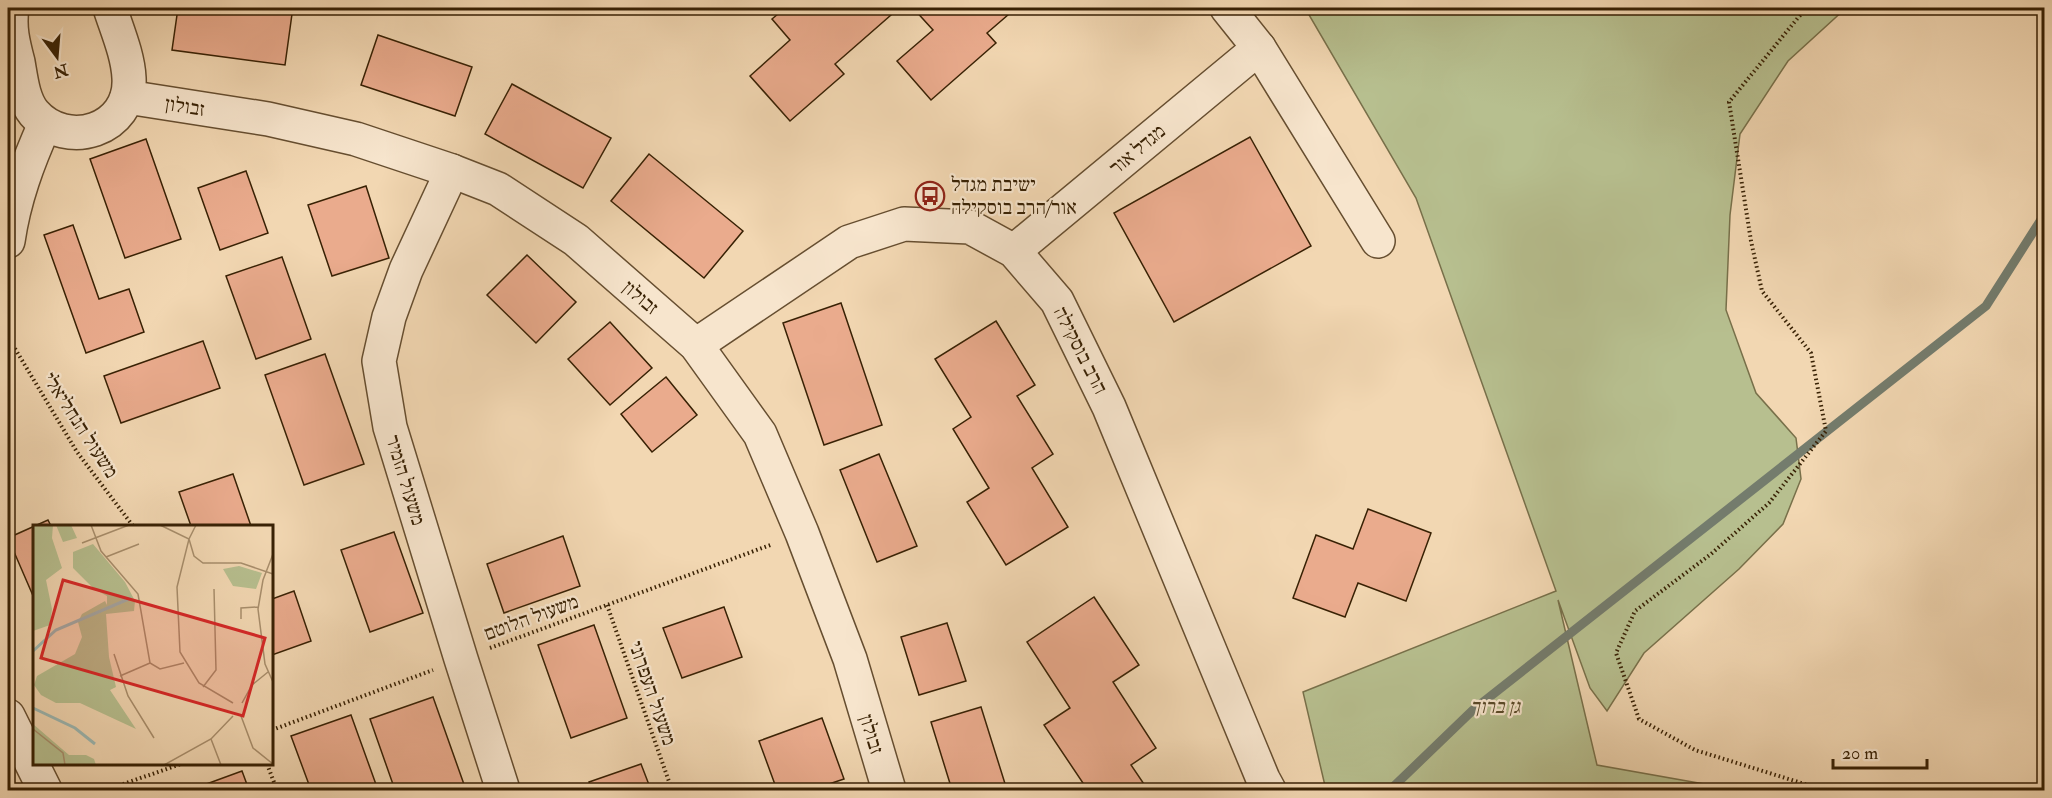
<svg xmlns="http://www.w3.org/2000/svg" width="2052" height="798" font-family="'IM FELL Double Pica','Frank Ruhl Libre',serif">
<rect width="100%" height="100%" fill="#f2d7b2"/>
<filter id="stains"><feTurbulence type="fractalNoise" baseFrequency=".00333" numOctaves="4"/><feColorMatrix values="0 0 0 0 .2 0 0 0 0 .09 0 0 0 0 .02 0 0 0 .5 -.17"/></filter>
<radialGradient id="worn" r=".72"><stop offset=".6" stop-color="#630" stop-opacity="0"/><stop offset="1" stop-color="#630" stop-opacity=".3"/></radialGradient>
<polygon fill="#b7bf8f" stroke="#78704a" stroke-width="1.5" points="1305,8 1846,8 1788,61 1740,134 1730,215 1726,310 1756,393 1796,438 1801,479 1783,524 1739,569 1644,653 1607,711 1590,688 1558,600 1597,765 1738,790 1326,790 1303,692 1556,591 1416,198"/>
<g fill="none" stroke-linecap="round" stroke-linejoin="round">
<polyline stroke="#747c6d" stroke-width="9" points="1390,790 1473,710 1986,306 2044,215"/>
</g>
<g fill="#eaab8d" stroke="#382104" stroke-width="1.5">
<polygon points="178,8 247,8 292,14 285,65 172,50"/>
<polygon points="785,8 899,8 835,64 844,74 790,121 750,76 790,40 772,19"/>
<polygon points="913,8 1016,8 987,33 996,43 931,100 897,61 933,30"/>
<polygon points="378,35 472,67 455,116 361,85"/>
<polygon points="512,84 611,138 583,188 485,134"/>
<polygon points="1250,137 1311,246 1174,322 1114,213"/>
<polygon points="146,139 181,239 125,258 90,159"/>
<polygon points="649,154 743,231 704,278 611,201"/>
<polygon points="246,171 268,233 220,250 198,188"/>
<polygon points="366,186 389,258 332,276 308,205"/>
<polygon points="73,225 99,299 129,289 144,332 86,353 44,235"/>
<polygon points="527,255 576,302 536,343 487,295"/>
<polygon points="282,257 311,339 256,359 226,276"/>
<polygon points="841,303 882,425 824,445 783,323"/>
<polygon points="996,321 1035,385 1017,396 1053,454 1032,468 1068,527 1006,565 967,502 989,488 953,429 971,417 935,359"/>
<polygon points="610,322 652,368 610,405 568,359"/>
<polygon points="203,341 220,388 121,423 104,376"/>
<polygon points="325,354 364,464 304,485 265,375"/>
<polygon points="666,377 697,415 652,452 621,414"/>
<polygon points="879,454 917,546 877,562 840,470"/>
<polygon points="233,474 251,526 191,526 179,492"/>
<polygon points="1368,509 1431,533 1406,601 1358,583 1345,617 1293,598 1316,535 1353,549"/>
<polygon points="48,520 51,526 34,526 34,598 8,538"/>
<polygon points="394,532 423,613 370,632 341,550"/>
<polygon points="563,536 580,586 504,613 487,564"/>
<polygon points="294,591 311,641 272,655 272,599"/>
<polygon points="1094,597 1139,665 1113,682 1156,748 1131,765 1148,790 1078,790 1085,786 1044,725 1070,708 1027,642"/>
<polygon points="724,607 742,657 682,678 663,628"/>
<polygon points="947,623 966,681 919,695 901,637"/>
<polygon points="594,625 627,718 571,738 538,645"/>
<polygon points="433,697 466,790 395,790 370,719"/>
<polygon points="981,707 1007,790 952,790 931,722"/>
<polygon points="351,715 378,790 311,790 291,736"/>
<polygon points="822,718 844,779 811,790 777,790 759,741"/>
<polygon points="641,764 651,790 592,790 589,782"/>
<polygon points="242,771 249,790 190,790"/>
</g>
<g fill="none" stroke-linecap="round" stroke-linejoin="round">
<g stroke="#664e30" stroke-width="36">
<g id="minor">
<path d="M12,8C9,27 13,43 18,62C21,79 23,100 34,113C67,151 132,130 129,78C128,55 117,30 110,8"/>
<polyline points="1227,8 1259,48 1378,241"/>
<polyline points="127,97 268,119 356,139 452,171 498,189 576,240 696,345 760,434 802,533 850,659 889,790"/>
<polyline points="452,171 406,270 389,317 379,361 390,427 461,659 503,790"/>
<path d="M8,241C14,199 28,162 45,124"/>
<polyline points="1014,251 1259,48"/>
<polyline points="696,345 849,242 904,224 970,227 1014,251 1057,301 1109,407 1263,779 1269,790"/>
<polyline points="8,716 45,790"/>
</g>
</g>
<g stroke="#382104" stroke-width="4" stroke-dasharray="1.5 3" stroke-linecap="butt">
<polyline points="1806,8 1729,102 1751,241 1762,291 1811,353 1826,431 1769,503 1711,554 1635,611 1616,653 1639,719 1695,750 1824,790"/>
<polyline points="8,337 77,452 133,526"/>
<polyline points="607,605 672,790"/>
<polyline points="490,648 773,544"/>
<polyline points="272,730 433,670"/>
<polyline points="267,764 277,790"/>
<polyline points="106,790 181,764"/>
</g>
<use href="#minor" stroke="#f7e5cd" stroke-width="33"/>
</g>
<defs>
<g id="bus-ring" transform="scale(1.5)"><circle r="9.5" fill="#f7e5cd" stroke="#8f2418" stroke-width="1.5"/><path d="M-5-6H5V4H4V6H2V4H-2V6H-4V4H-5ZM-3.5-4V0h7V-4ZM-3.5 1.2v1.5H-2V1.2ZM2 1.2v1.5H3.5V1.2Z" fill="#8f2418"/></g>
</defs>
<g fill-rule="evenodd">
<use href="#bus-ring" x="930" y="196"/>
</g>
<g text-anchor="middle" stroke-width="4.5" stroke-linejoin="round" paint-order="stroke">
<g font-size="20" fill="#382104" stroke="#f7e5cd">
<text transform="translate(185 106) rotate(9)" y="7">זבולון</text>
<text transform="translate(1137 149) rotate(-40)" y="7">מגדל אור</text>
<text transform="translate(641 297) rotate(41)" y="7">זבולון</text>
<text transform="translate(1081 350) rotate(63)" y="7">הרב בוסקילה</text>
<text transform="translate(81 425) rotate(57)" y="7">משעול הנחליאלי</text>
<text transform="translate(406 480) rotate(73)" y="7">משעול הזמיר</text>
<text transform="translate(531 617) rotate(-20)" y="7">משעול הלוטם</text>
<text transform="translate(653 693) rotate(71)" y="7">משעול העפרוני</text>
<text transform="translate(872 734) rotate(73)" y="7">זבולון</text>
</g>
<g font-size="20" fill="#382104" stroke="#f7e5cd" text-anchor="start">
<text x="951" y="191">ישיבת מגדל<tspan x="951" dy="23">אור/הרב בוסקילה</tspan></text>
</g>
<g font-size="20" font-style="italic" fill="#584827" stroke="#f7e5cd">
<text x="1495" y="713">גן ברוך</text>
</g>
</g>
<g transform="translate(33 525)">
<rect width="240" height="240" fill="#f2d7b2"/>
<path d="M0,0H20L19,13L29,43L13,55L19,84L17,100L0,106ZM23,0H38L44,13L30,17ZM60,19L92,57L102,76L101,86L73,89L76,132L83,162L77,165L103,204L47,178H23L8,170L1,160L4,151L42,129L49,112L45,97L49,89L72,76L74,80V71L61,64L40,43V27ZM206,41L229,48L223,64L200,61L190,44ZM0,199L36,230H53L61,234L63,240L0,239Z" fill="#b7bf8f"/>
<path fill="none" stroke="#9cb8b3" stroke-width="3" d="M0,126L23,105L98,73M0,183L42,203L62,219"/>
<path fill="none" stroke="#a88e6c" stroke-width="1.5" d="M58,0L68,26L105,69L117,138L127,144L151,138M127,0L156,14L161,31L170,38H208L240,49M163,0L156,14L144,62L147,127L166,158L200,178M49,18L96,0M240,29L230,55L225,84L232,139L240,157M73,32L106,19M208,94V83L225,82M81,129L95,171L121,213M87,151L117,138M170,162L183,145L181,64M209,178L219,160L235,147M208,191L220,223L240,239M0,204L30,228L32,240M178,214L188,240M131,240L178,214L200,191"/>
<path fill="#d62828" fill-opacity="0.15" stroke="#d62828" stroke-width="3" d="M30,55L232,113L210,191L8,133Z"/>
<rect width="240" height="240" fill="none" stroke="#382104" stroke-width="3"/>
</g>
<rect width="2052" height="798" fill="none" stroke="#f2d7b2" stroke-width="30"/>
<rect x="9" y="9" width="2034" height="780" fill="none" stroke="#382104" stroke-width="3"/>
<rect x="15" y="15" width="2022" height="768" fill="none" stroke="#382104" stroke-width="1.5"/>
<g transform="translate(57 57) rotate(164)" stroke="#f7e5cd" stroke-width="4.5" paint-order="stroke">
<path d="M0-4.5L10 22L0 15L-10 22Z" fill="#382104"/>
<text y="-9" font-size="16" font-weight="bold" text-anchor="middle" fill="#382104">N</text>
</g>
<path d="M1833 759v9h94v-9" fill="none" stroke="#382104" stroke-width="3"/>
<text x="1842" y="759" font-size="18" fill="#382104" stroke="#f7e5cd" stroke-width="4.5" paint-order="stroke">20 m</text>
<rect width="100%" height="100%" filter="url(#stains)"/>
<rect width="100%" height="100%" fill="url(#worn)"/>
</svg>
